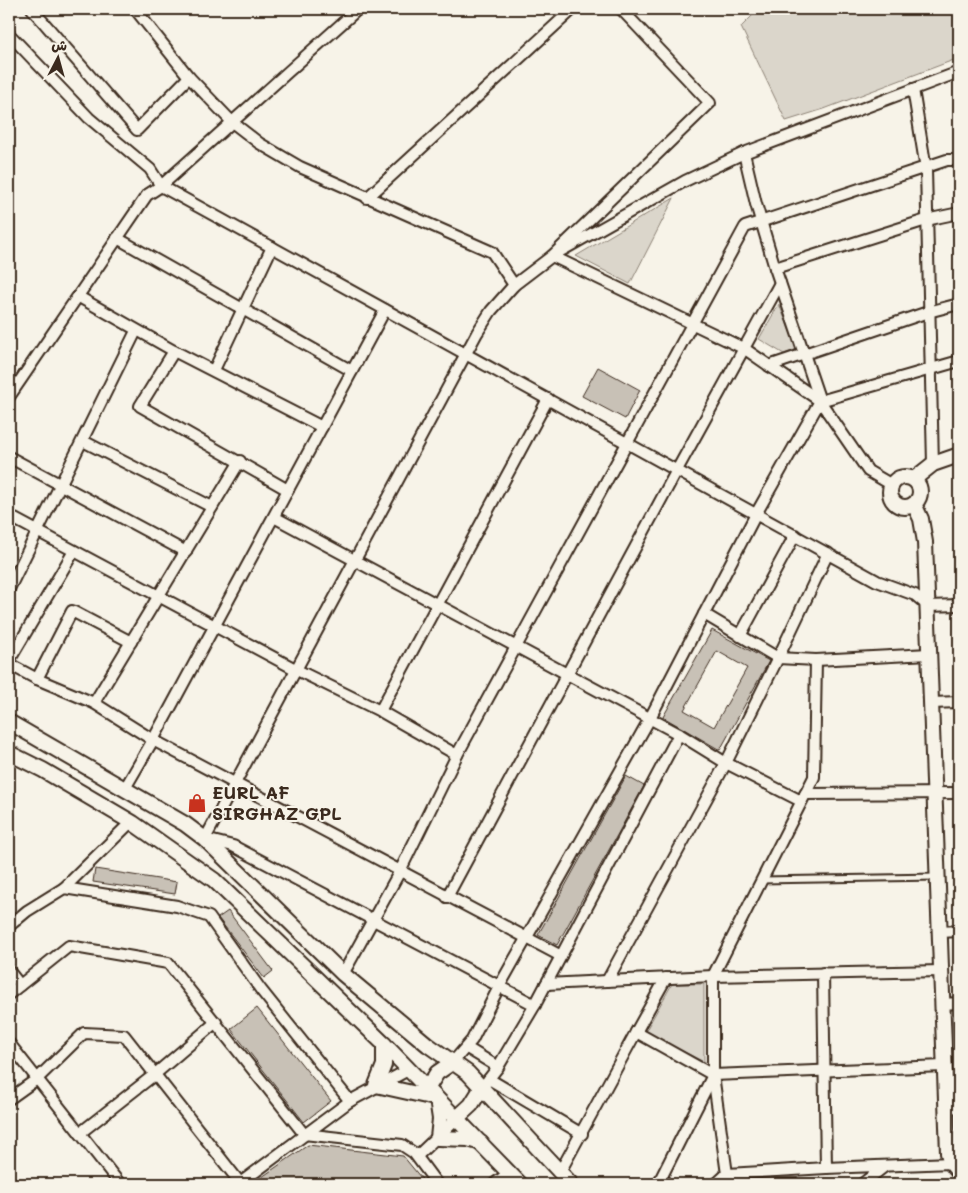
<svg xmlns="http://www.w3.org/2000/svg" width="968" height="1193" font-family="Mali,'Playpen Sans Arabic',sans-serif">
<rect width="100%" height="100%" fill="#f7f3e8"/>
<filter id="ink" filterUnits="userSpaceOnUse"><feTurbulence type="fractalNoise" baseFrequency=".02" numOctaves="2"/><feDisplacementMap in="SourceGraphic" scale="10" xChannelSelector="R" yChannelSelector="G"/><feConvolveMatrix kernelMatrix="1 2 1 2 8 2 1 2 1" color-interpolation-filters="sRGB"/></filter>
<g filter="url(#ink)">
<g fill="#dbd6cb" stroke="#8b8074">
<polygon points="759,9 959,9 959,58 824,109 786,121 741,27"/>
<polygon points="674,198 630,284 576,256"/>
<polygon points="779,304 797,349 784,354 759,339"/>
<polygon points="672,984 704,984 704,1062 645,1032"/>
</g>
<g fill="#c8c1b6" stroke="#3b2a1e" fill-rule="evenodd">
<polygon points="598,367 640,390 625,419 582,396"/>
<path d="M712,630L769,661L720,750L663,717ZM717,651L747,668L714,727L684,710Z"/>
<polygon points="626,776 644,786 557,945 538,935"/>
<polygon points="95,869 177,882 175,894 93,882"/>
<polygon points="228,911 273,971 264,978 218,918"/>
<polygon points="257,1008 331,1101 304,1122 231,1029"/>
<polygon points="308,1145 403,1156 426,1184 388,1184 363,1181 362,1184 252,1184"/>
</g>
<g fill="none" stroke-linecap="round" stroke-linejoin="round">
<g stroke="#3b2a1e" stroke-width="9">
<polyline id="lane" points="761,880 937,877"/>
</g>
<g stroke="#3b2a1e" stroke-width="14">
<g id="street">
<polyline points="32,9 137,130 189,77"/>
<polyline points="135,9 189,77 232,122 259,143 300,167 492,252 514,285"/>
<polyline points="621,9 710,103 552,256 745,349 820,401"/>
<polyline points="9,34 89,118 150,169 161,186 877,581 915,595 928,606 959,605"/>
<polyline points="913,89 926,169 933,464"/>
<polyline points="744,153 756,204 775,268"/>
<polyline points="367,198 573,9"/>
<polyline points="117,238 352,371"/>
<polyline points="79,297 174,351"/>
<polyline points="769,366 928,312 959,304"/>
<polyline points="214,370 272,247"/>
<polyline points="9,397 147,195 161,186 358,9"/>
<polyline points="820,401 775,268 926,220 959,213"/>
<polyline points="820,401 959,361"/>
<polyline points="83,441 212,507"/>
<polyline points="9,457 186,552"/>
<polyline points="288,490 140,406 174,351 322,427"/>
<polyline points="9,516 297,670 380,711 457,755"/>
<polyline points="274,517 679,734 726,763 801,801"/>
<polyline points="9,589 136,331"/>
<polyline points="704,614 778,658 828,553"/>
<polyline points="740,636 795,535"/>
<polyline points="929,654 816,660 778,658 726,763 607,981 713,976 941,971"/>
<polyline points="9,661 74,551"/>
<polyline points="9,664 37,679 94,703 153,740 561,956"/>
<polyline points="37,679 72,611 131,642"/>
<polyline points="94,703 240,461"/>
<polyline points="931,703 959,702"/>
<polyline points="380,711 548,399"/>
<polyline points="124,790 153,740 385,310"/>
<polyline points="805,794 959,793"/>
<polyline points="64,888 131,822"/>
<polyline points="447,897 677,470 780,283"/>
<polyline points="9,926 27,911 64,888 177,906 209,917 261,990 350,1101"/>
<polyline points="940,932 959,931"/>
<polyline points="9,971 20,985"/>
<polyline points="823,973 826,1168 951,1163"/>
<polyline points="343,974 400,871 457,755 745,227 947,160 959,160"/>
<polyline points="666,978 636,1032 713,1075 944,1066"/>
<polyline points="546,984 607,981"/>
<polyline points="9,994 69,946 168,963 304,1134 402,1145 414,1153 437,1184"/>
<polyline points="942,1004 959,1003"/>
<polyline points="535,1005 233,846 205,839 477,333 491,311 514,285 552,256 685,181 744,153 959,72"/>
<polyline points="9,1043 120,1184"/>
<polyline points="467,1048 498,1067"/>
<polyline points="453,1062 472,1040 500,985 649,720 756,514 820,401 868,471 892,485"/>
<polyline points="489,1079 582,1134"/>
<polyline points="481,1089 498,1067 535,1005 679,734"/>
<polyline points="9,1099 37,1079 84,1033 124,1035 241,1184"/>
<polyline points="946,1108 959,1107"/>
<polyline points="80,1133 154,1075 216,1022"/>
<polyline points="417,1156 457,1118"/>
<polyline points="560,1172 636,1032"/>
<polyline points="239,1184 350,1101 408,1070"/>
<polyline points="494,1184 509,1173"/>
<polyline points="658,1184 713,1075"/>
<polyline points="716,1184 727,1174 826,1168"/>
<polyline points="734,1184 727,1174 713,1075 713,976 814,777 816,660"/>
<polyline points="862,1184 885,1166"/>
</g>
</g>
<g stroke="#3b2a1e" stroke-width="18">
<g id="secondary">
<circle cx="905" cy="492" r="15"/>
<polyline points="914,479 933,464 959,455"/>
<polyline points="914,504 921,519 925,542 948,1153 951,1163 959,1173"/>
<polyline points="9,722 185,824 205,839 343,974 428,1045 468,1073 571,1184"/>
<polyline points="9,753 43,770 133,823 214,880 384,1044 520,1184"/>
<polyline points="384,1044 384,1065 376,1085 435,1098"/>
<polyline points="427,1089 437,1073 453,1062"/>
<polyline points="437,1099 440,1119 438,1138 468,1139 481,1143"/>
<polyline points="457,1118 471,1105 481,1089"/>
</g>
</g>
<use href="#lane" stroke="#f7f3e8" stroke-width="5"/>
<use href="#street" stroke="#f7f3e8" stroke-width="10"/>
<use href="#secondary" stroke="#f7f3e8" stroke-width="14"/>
</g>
</g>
<defs>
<g id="shop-bare" transform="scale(1.5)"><path d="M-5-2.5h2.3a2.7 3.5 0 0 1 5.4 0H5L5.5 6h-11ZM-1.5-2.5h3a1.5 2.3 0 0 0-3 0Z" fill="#c8321e" stroke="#f7f3e8" stroke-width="2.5" paint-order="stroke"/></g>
</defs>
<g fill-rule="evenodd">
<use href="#shop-bare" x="197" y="803"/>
</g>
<g text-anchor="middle" stroke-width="4" stroke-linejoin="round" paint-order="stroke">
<g font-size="18" font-weight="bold" fill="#3b2a1e" stroke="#f7f3e8" text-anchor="start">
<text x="212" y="799">EURL AF<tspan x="212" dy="21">SIRGHAZ GPL</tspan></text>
</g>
</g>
<rect width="968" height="1193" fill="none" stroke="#f7f3e8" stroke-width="30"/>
<rect x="15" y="15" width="938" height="1163" fill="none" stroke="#3b2a1e" stroke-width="2" filter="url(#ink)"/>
<g transform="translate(58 58) rotate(6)" stroke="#f7f3e8" stroke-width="4" paint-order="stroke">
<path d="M0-4L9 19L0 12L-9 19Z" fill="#3b2a1e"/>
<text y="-8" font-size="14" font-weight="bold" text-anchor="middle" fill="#3b2a1e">ش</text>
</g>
</svg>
